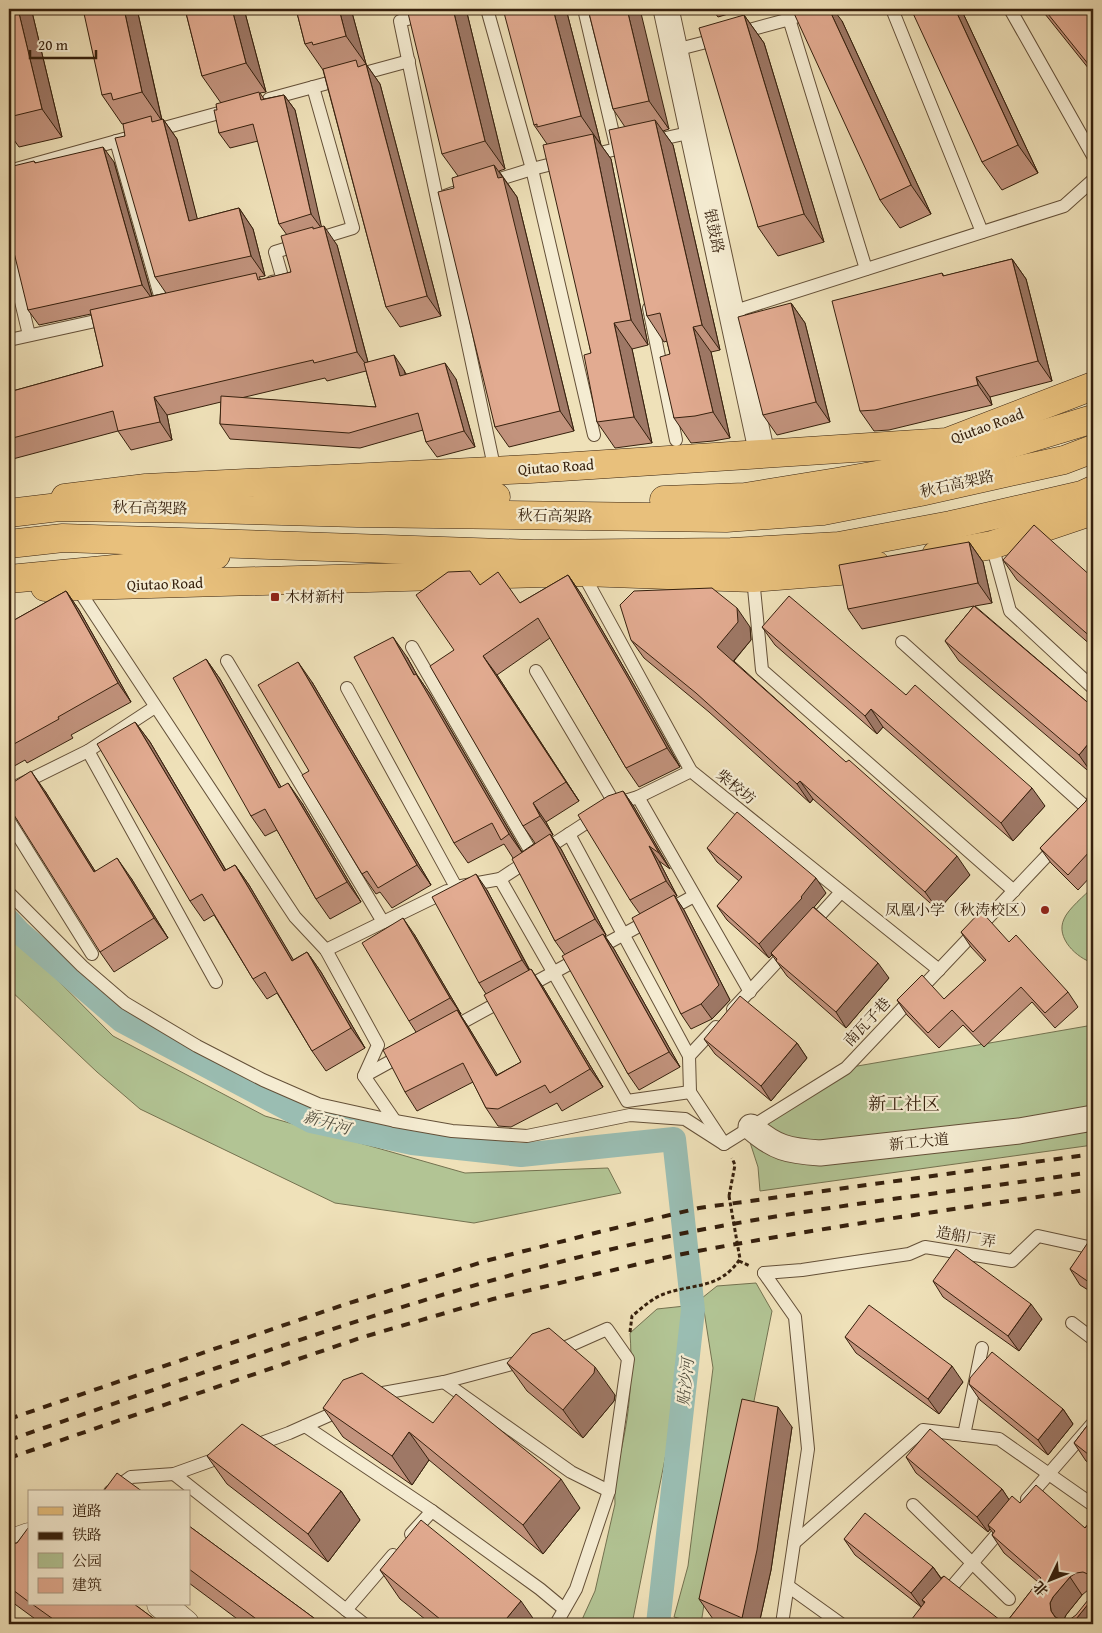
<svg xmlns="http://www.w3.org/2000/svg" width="1102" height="1633" font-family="'Gentium Book Plus','Noto Serif SC',serif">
<rect width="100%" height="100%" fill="#efe1b9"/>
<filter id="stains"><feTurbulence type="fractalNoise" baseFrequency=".004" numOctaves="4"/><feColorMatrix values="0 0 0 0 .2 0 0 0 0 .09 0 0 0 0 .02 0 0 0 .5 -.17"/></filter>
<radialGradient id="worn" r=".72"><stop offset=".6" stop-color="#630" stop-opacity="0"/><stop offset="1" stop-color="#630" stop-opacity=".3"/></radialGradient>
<g fill="#b2c494" stroke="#747250">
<path d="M1093,887V963C1077,958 1055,938 1064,919C1068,909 1085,895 1093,887Z"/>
<polygon points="9,931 113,1036 265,1116 465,1173 608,1168 621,1193 474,1223 335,1203 140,1109 97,1072 9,989"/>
<polygon points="1093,1025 1093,1145 760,1191 758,1167 746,1130 846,1068"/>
<polygon points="756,1283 772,1311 752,1411 710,1566 701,1624 674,1617 688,1566 713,1368 702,1298 717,1286"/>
<path d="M685,1306L669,1439L632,1624H580L595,1591L615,1504C613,1476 623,1448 627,1419C631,1391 632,1362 630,1333L657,1309Z"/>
</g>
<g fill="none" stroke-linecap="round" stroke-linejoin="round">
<polyline stroke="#9abdb2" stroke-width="24" points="9,921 19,932 122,1021 311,1121 412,1143 521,1155 674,1139 693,1310 658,1624"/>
<g stroke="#645038" stroke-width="14">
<g id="service">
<polyline points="487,9 532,169 594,435"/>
<polyline points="584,9 616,146"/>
<polyline points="786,9 866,269"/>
<polyline points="892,9 982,232"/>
<polyline points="1010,9 1093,156"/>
<polyline points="738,33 790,19 815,9"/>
<polyline points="675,50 718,39"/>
<polyline points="269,99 409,61"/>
<polyline points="153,131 230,110"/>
<polyline points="116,141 163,306"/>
<polyline points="652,141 693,132"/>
<polyline points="591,155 630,146"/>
<polyline points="9,171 131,137"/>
<polyline points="487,183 532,169 564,161"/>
<polyline points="453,193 437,199 495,471"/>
<polyline points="437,199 400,21 444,9"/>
<polyline points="9,251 29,335"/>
<polyline points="272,282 283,280 275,252 353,228 313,87"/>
<polyline points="649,308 676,440"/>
<polyline points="732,312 1064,206 1093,180"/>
<polyline points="9,340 109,318"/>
<polyline points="992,545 1010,611 1093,688"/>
<polyline points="582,572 691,771 939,970"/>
<polyline points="753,578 762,670 1014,891"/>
<polyline points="76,586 295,917 326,950 378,1045 364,1076 395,1121"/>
<polyline points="902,642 1090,811"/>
<polyline points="412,647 534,857"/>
<polyline points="227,661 383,922"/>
<polyline points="536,671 615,804"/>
<polyline points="347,688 456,887 500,879 627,1101 690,1092"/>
<polyline points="88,751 216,982"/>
<polyline points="9,790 88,751 155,707"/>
<polyline points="638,797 750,992"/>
<polyline points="9,821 92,954"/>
<polyline points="569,834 689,1056"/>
<polyline points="500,879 615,804 638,797 691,771"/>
<polyline points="9,893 82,966 125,1003 197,1046 263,1080 318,1104 395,1121 452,1131 527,1136 630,1115 685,1119 724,1144"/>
<polyline points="809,927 841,892"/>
<polyline points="326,950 447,891"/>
<polyline points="525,988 694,896"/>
<polyline points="733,1009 787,951"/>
<polyline points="716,1027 689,1056 690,1092 721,1139"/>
<polyline points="450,1029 505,999"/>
<polyline points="364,1076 404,1054"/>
<polyline points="724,1144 846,1068 1057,845"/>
<polyline points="764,1273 795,1317 808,1449 782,1624"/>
<polyline points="764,1273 802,1270 909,1254 925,1247 1012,1261 1038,1236 1093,1248"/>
<polyline points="1072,1323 1093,1339"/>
<polyline points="555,1352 607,1329 628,1359 609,1491 576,1589 556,1624"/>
<polyline points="444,1382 571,1472 609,1491"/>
<polyline points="372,1395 444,1382 523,1361"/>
<polyline points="305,1426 432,1511"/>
<polyline points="964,1435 982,1348"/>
<polyline points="253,1446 289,1433 343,1409"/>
<polyline points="174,1474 364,1624"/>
<polyline points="110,1492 131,1477 174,1474 227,1455"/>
<polyline points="1027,1499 1093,1423"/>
<polyline points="913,1505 1009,1599"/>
<polyline points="411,1534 432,1511 540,1589 564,1609"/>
<polyline points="794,1543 923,1430 999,1439 1093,1505"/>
<polyline points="788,1586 841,1624"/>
<polyline points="944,1596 1004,1526"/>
<polyline points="346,1610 393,1555"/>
</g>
</g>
<g stroke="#645038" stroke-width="27">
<g id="minor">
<polyline points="666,9 762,454"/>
<path d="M751,1127C775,1148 788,1151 820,1153L1019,1131L1093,1118"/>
</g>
</g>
<g stroke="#645038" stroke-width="29">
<g id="tertiary">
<polyline points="9,1544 29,1537"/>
<polyline points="161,1604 185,1624"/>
</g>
</g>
<g stroke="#36200d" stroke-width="29">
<g id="primary">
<polyline points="65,498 146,488 530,469 947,442 1093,386"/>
<polyline points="936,555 992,545 1093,511"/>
<polyline points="45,587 582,572 753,578 840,571 876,565"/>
</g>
</g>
<g stroke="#36200d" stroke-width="29">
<g id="trunk">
<polyline points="267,494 355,491 496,497"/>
<polyline points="664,500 745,497 837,482 951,462 1093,419"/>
<polyline points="9,513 59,507 208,509 357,513 726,518 823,511 920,492 1064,460 1093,449"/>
<polyline points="9,544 63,538 534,554 731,552 839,546 951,525 1082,495 1093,490"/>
<polyline points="9,579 146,566 216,555"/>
</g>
</g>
<g stroke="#36200d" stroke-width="3" stroke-dasharray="4 2.5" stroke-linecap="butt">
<polyline points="729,1196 735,1165 732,1158"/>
<polyline points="739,1261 750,1266"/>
<path d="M630,1332L632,1316C641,1309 652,1298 664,1294C694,1283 719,1290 740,1259"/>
</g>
<use href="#service" stroke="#f5ecd2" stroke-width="12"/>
<use href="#minor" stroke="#f5ecd2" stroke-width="25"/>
<use href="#tertiary" stroke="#f5ecd2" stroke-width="28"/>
<use href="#primary" stroke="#e8c07c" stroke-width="28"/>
<use href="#trunk" stroke="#e8c07c" stroke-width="28"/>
<g stroke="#36200d" stroke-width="4" stroke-dasharray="9 9" stroke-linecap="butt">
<polyline points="9,1419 343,1305 489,1260 599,1232 699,1208 1093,1154"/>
<path d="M9,1440C227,1365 444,1284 670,1236C810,1207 952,1192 1093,1172"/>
<path d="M9,1458L360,1338L493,1299L672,1256C811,1229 952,1209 1093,1189"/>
</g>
<polyline stroke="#36200d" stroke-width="3" stroke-dasharray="4 2.5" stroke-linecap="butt" points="729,1196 740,1259"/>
</g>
<g fill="#c2937d" stroke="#36200d" fill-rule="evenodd">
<polygon points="9,9 32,12 62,137 19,147 9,133"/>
<path d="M137,9L162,120L163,119L177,139L197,219L239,208L253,229L265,276L259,277L261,280L291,272L287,235L279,224L258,141L230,148L219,133L217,110L221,103L202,76L185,9H244L266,92L260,93L264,99L284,95L295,110L321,227L337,245L368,362L404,370L406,374L456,379L475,447L437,457L426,442L423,430L360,448L230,439L220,424L221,402L167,415L172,440L131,450L118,431L9,460V392L103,366L91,314L39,325L28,310L34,161L36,163L114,162L152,296L166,293L155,277L125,136L128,123L122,124L102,95ZM366,371L376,407L241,398L325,378L327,381Z"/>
<polygon points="296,9 351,9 366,64 380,84 441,316 400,327 386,307 323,70 305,44"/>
<polygon points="466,9 505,169 499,171 517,197 574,431 509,447 495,427 454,188 458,176 442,154"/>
<polygon points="566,9 601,145 611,159 648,345 632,349 652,443 615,448 597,422 591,353 547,144 534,125"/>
<polygon points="588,9 669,129 663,131 673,145 720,350 711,352 730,438 713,441 691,443 674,418 670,354 667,341 664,342 647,316 625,127 613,109"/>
<polygon points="712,9 745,9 718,17"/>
<polygon points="961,9 1038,173 1002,190 982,162"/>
<polygon points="1041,9 1093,9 1093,74"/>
<polygon points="744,15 764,43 824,242 778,256 758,227"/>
<polygon points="842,21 931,214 900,228 880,200"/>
<polygon points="1012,259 1026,279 1052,381 990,397 992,405 889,430 874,431 860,411 942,273 944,276"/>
<polygon points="791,303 805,323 830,422 777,435 763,415"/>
<polygon points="969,542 983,562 992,603 975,606 1093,707 1093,775 959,661 945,641 974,606 862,629 848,609"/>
<polygon points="1003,560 1093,578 1093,647 1017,580"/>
<polygon points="568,575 581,594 641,697 680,767 639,787 626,768 550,638 497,675 579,801 546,822 553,835 551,836 561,849 606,935 605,936 614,949 680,1067 639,1090 628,1074 565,955 555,941 513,858 504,844 468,863 454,843 407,657 417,675 430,694 522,852 535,843 523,826 454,650 520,603"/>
<polygon points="66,591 79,610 131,702 71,735 73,738 27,763 25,760 9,769 9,623"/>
<polygon points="750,627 751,640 734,661 970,875 938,910 813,799 810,803 709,712 644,658 631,640"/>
<polygon points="762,627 906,695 1045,806 1013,841 883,727 877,734 775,645"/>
<polygon points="206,659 220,679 281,787 302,803 361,902 330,919 316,899 277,830 265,836 251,816"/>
<polygon points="312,682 431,885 392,908 380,892 376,894 362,874 309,771"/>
<polygon points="135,722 150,742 226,870 235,865 249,885 293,960 307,952 321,972 365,1048 326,1071 312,1051 277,993 267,999 253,979 214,915 204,921 190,901"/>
<polygon points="1093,788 1093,874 1078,890 1051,863 1040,848 1086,801"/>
<polygon points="45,791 95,871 131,878 168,938 114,972 100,952"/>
<polygon points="623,791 634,807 670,869 659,861 677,896 675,897 684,910 730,1000 712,1019 691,1029 681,1014 640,914 630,900"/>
<polygon points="707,848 826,893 814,907 889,978 846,1028 787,976 772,955 769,958 727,920 717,906 739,881 717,862"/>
<polygon points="487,890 530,970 543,987 603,1087 562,1111 557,1103 511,1127 498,1126 486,1108 473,1082 417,1111 405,1092 416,1032 409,1021 414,934 461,1014 460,1014 469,1028 497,1075 521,1062 486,994 479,983"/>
<polygon points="961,932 1009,942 1068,992 1078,1007 1055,1028 1032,1002 984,1047 963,1025 939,1048 907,1015 897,1000 944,999 985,962 971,947"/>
<polygon points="704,1039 797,1043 807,1058 771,1101 715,1054"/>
<polygon points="1093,1239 1093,1293 1080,1285 1070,1269"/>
<polygon points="933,1281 1042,1319 1019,1351 943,1297"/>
<polygon points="845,1337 963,1382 939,1414 856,1353"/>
<polygon points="507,1363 615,1395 614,1401 583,1438 527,1391"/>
<polygon points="969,1384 1063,1409 1073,1424 1048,1455 980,1400"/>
<polygon points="323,1408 433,1423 580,1508 543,1554 429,1460 412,1485 343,1437"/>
<polygon points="1093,1418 1093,1466 1086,1461 1074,1443"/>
<polygon points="792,1427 771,1570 759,1624 725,1624 713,1619 699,1599"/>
<polygon points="207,1456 341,1491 360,1520 328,1562 227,1484"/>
<polygon points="906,1457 1002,1489 1009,1500 1020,1503 1085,1528 1093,1518 1093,1590 1088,1590 1082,1595 1066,1615 1064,1620 1093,1624 1005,1624 1038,1582 1004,1553 992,1535 993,1533 990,1529 988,1532 916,1473"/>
<polygon points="189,1526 322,1624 244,1624 189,1583"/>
<polygon points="29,1528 29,1604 134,1604 161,1624 42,1624 12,1602 9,1603 9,1544 17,1543"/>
<polygon points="844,1539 933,1567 941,1578 944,1576 921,1607 855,1555"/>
<polygon points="380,1570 537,1624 431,1624 400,1599"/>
</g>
<g fill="#9e7866" stroke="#36200d">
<polygon points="18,9 30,9 32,12 62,137 42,109"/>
<polygon points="124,9 137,9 162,121 142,92"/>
<polygon points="232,9 244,9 266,92 246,63"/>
<polygon points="339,9 351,9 366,64 346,36"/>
<polygon points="453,9 466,9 505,169 485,141"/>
<polygon points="553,9 566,9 601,145 581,116"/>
<polygon points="627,9 640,9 669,129 649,101"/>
<polygon points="829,9 833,9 842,21 931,214 911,185"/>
<polygon points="955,9 961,9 1038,173 1018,145"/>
<polygon points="744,15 764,43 824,242 804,214"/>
<polygon points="366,64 380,84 441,316 427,296"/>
<polygon points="284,95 295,110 322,229 311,214"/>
<polygon points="163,119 177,139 203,241 189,221"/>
<polygon points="655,120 673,145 720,350 702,325"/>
<polygon points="593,134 611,159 648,345 631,320"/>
<polygon points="103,147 114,162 153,300 142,285"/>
<polygon points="494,165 517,197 574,431 560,411"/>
<polygon points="239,208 253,229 265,276 251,256"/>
<polygon points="324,226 337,245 370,370 357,352"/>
<polygon points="1012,259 1026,279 1052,381 1038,361"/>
<polygon points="791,303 805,323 830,422 816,402"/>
<polygon points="614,323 632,349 652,443 634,417"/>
<polygon points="693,327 711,352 730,438 713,412"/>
<polygon points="394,355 404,370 410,391 400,376"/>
<polygon points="445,363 456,379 475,447 464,431"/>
<polygon points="976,377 990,397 992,405 978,385"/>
<polygon points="154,397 167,415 172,440 160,422"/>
<polygon points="969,542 983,562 992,603 978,583"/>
<polygon points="568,575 581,594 641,697 680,767 667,748"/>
<polygon points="66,591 79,610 131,702 118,683"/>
<polygon points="737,608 750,627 751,640 730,665 717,647"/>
<polygon points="393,637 407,657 417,675 430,694 523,854 509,834 414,675"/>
<polygon points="483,656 497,675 579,801 566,782"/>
<polygon points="206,659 220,679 293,808 279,788"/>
<polygon points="298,662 312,682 431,885 417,865"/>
<polygon points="871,709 883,727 877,734 865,716"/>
<polygon points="135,722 150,742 238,891 224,871"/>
<polygon points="1093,738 1093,775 1079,755"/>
<polygon points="31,771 45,791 108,892 94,872"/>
<polygon points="800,781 813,799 810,803 797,784"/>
<polygon points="288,783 302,803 361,902 347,882"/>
<polygon points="1032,788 1045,806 1013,841 1001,823"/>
<polygon points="623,791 634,807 670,869 659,853"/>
<polygon points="533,803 546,822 553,835 540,816"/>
<polygon points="550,834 561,849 606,935 595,919"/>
<polygon points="649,846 659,861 677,896 666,881"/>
<polygon points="957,856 970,875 938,910 925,892"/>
<polygon points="117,858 131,878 168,938 154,918"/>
<polygon points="235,865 249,885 306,981 292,961"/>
<polygon points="476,874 487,890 532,975 522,960"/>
<polygon points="816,878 826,893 811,911 771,953 772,955 769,958 759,944"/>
<polygon points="674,895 684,910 730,1000 712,1019 701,1004"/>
<polygon points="403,918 414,934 461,1014 450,998"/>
<polygon points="603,934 614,949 680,1067 669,1052"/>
<polygon points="307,952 321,972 365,1048 351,1028"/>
<polygon points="878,963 889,978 846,1028 836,1012"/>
<polygon points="531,969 543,987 603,1087 590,1069"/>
<polygon points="457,1010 469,1028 509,1094 496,1076"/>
<polygon points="797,1043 807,1058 771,1101 761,1086"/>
<polygon points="1031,1304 1042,1319 1019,1351 1008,1336"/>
<polygon points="952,1366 963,1382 939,1414 928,1399"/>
<polygon points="595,1367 615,1395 614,1401 583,1438 563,1410"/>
<polygon points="778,1407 792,1427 771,1570 759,1624 746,1624 742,1618"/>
<polygon points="1063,1409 1073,1424 1048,1455 1038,1440"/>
<polygon points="409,1432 429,1460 412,1485 392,1456"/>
<polygon points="561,1479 580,1508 543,1554 523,1525"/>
<polygon points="1002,1489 1012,1504 988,1525 990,1529 988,1532 977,1517"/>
<polygon points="341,1491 360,1520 328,1562 308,1534"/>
<polygon points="933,1567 944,1583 922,1600 925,1604 922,1608 911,1593"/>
<polygon points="1070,1577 1082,1595 1066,1615 1063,1621 1060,1624 1051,1611 1050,1603 1053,1597"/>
<polygon points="1093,1598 1093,1624 1072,1624"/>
<polygon points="521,1601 537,1624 502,1624"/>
</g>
<g fill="#e2ab91" stroke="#36200d">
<polygon points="9,9 18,9 42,109 9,117"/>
<polygon points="83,9 124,9 142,92 113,100 111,93 102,95"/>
<polygon points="185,9 232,9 246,63 202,76"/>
<polygon points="296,9 339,9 346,36 313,45 312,42 305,44"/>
<polygon points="407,9 453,9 485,141 442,154"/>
<polygon points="503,9 553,9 581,116 537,127 537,124 534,125"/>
<polygon points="588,9 627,9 649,101 613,109"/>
<polygon points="792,9 829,9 911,185 880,200"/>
<polygon points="911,9 955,9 1018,145 982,162"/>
<polygon points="1044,9 1093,9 1093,70"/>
<polygon points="744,15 804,214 758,227 699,28"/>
<polygon points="356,60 358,67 366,64 427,296 386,307 323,69"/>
<polygon points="259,92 261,100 284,95 311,214 279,224 253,124 219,133 214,110 217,110 216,104"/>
<polygon points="151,116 152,122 163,119 189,221 239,208 251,256 155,277 115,138 125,136 123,124"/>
<polygon points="655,120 702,325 693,327 713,412 695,416 674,418 660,357 670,354 660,313 647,316 609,130"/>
<polygon points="593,134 631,320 614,323 634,417 597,422 584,355 591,353 543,145"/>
<polygon points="103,147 142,285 28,310 9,232 9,167 34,161 35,163"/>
<polygon points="494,165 498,178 503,177 560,411 495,427 438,192 454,188 452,178"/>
<polygon points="324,226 357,352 314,363 313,360 154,397 160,422 118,431 113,411 9,439 9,392 103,366 90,310 256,273 258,280 291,272 281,236 313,227 313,229"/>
<polygon points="1012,259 1038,361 976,377 978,385 875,410 860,411 832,301 942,273 943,276"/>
<polygon points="791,303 816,402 763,415 738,317"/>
<polygon points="394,355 400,376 445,363 464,431 426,442 418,413 349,433 220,424 221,396 376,407 364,363"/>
<polygon points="1034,525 1093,578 1093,639 1003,560"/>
<polygon points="969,542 978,583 848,609 839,565"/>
<polygon points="470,571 480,585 498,572 520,603 568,575 628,678 667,748 626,768 538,618 483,656 566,782 533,803 540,816 523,826 430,666 454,650 416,595 448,572"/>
<polygon points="712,588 737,608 738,622 717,647 846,762 849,760 957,856 925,892 800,781 797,784 696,693 631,640 620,605 634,591"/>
<polygon points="66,591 118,683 58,717 59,719 14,744 12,741 9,743 9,623"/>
<polygon points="789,596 906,695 915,685 1032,788 1001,823 871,709 865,716 762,627"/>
<polygon points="974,606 1093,707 1093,738 1079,755 945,641"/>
<polygon points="393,637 414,675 416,674 509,834 501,840 492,823 454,843 354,657"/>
<polygon points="206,659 279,788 288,783 347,882 316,899 265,809 251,816 173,678"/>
<polygon points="298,662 417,865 378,888 367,871 362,874 302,775 309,771 258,685"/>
<polygon points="135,722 224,871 235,865 292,961 307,952 351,1028 312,1051 265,972 253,979 202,894 190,901 97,744"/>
<polygon points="31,771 94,872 117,858 154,918 100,952 9,807 9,785"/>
<polygon points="1093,788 1093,844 1088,849 1090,851 1068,875 1040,848 1086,801 1090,791"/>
<polygon points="623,791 659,853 649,846 666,881 630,900 578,815 608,796"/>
<polygon points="737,812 816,878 801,897 802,898 759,944 717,906 742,877 707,848"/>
<polygon points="550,834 595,919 555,941 512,859"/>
<polygon points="476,874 522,960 479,983 432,897"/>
<polygon points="674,895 719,985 701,1004 681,1014 632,918"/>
<polygon points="813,907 878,963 836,1012 776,961 777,959 771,953"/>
<polygon points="981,911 1009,942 1016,935 1068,992 1045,1013 1021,987 973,1032 952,1010 928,1033 897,1000 922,975 944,999 986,960 961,932"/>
<polygon points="403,918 450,998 409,1021 362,943"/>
<polygon points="603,934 669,1052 628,1074 562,956"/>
<polygon points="531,969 590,1069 550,1093 545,1085 498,1109 486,1108 463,1063 405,1092 383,1050 457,1010 496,1076 521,1062 484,995"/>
<polygon points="740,996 797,1043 761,1086 704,1039"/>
<polygon points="1091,1238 1093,1239 1093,1285 1070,1269"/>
<polygon points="956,1249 1031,1304 1008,1336 933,1281"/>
<polygon points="869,1305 952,1366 928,1399 845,1337"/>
<polygon points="549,1328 595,1367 594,1373 563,1410 507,1363 532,1334"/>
<polygon points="992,1352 1063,1409 1038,1440 969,1384 970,1378"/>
<polygon points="362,1373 433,1423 456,1394 561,1479 523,1525 409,1432 392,1456 323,1408 343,1380"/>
<polygon points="742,1399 778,1407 757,1550 742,1618 699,1599"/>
<polygon points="1093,1418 1093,1458 1074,1443"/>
<polygon points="242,1424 341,1491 308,1534 207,1456"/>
<polygon points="930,1429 1002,1489 977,1517 906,1457"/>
<polygon points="117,1473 143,1492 103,1492"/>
<polygon points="1036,1485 1085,1528 1093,1518 1093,1580 1090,1575 1083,1572 1076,1573 1070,1577 1053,1597 1050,1603 1051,1611 1055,1617 1062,1620 1069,1620 1076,1615 1092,1595 1093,1592 1093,1598 1072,1624 1005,1624 1041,1578 992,1535 995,1531 988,1525 1012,1496 1020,1503"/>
<polygon points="865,1513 933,1567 911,1593 844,1539"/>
<polygon points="421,1520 521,1601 502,1624 446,1624 380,1570"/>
<polygon points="189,1526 322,1624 263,1624 189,1569"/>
<polygon points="28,1528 29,1528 29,1602 9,1587 9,1544 17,1543"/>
<polygon points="944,1576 1005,1624 908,1624 925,1602 922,1600"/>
<polygon points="32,1604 134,1604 161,1624 60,1624"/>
<polygon points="692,1619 700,1624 689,1624"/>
<polygon points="808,1619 815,1624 804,1624"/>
</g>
<g fill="#8f2418" stroke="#f5ecd2" stroke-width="2">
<rect x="270" y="592" width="10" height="10" rx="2.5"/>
<circle cx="1045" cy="910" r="5"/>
</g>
<g text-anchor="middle" stroke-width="4.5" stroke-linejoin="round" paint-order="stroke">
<g font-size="15" fill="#36200d" stroke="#f5ecd2">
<text transform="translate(714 231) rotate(78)" y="5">银鼓路</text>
<text transform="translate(987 426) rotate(-20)" y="5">Qiutao Road</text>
<text transform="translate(556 467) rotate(-4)" y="5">Qiutao Road</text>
<text transform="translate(957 484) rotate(-13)" y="5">秋石高架路</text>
<text transform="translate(150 508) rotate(1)" y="5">秋石高架路</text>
<text transform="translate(555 516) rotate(1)" y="5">秋石高架路</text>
<text transform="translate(165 584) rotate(-2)" y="5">Qiutao Road</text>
<text transform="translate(736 787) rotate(39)" y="5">柴校坊</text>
<text transform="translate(867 1022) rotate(-47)" y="5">南瓦子巷</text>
<text transform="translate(919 1142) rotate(-6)" y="5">新工大道</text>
<text transform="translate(966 1237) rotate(10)" y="5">造船厂弄</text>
</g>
<g font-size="15" fill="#36200d" stroke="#f5ecd2" text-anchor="start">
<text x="285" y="602">木材新村</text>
<text x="1035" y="915" text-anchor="end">凤凰小学（秋涛校区）</text>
</g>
<g font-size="16" font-style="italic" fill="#544f3f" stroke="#f5ecd2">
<text transform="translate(327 1122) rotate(16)" y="6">新开河</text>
<text transform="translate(685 1382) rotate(-84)" y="6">贴沙河</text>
</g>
<g font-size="18" fill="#36200d" stroke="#f5ecd2">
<text x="904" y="1110">新工社区</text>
</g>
</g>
<rect width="1102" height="1633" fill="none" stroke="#efe1b9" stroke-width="30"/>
<rect x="10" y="10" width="1082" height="1613" fill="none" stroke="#36200d" stroke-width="2.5"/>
<rect x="15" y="15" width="1072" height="1603" fill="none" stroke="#36200d"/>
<rect x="28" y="1490" width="162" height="115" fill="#f5ecd2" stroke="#a99a83"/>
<rect x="38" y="1507" width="25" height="8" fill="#e8c07c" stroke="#a99a83"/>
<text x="72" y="1516" font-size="15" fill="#36200d">道路</text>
<rect x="38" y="1532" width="25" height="8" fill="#36200d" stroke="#a99a83"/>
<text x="72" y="1540" font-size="15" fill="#36200d">铁路</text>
<rect x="38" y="1553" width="25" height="15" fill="#b2c494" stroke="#a99a83"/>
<text x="72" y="1566" font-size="15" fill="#36200d">公园</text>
<rect x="38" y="1578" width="25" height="15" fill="#e2ab91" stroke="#a99a83"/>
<text x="72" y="1590" font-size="15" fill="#36200d">建筑</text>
<g transform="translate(1050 1580) rotate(227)" stroke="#f5ecd2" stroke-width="4" paint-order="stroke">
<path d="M0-4L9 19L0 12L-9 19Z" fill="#36200d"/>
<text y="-8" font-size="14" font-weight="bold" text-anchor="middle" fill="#36200d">北</text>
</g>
<path d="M30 50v8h66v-8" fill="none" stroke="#36200d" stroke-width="2.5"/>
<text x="38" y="50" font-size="15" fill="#36200d" stroke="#f5ecd2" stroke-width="4" paint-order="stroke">20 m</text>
<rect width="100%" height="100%" filter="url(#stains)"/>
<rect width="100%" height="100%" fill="url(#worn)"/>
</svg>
